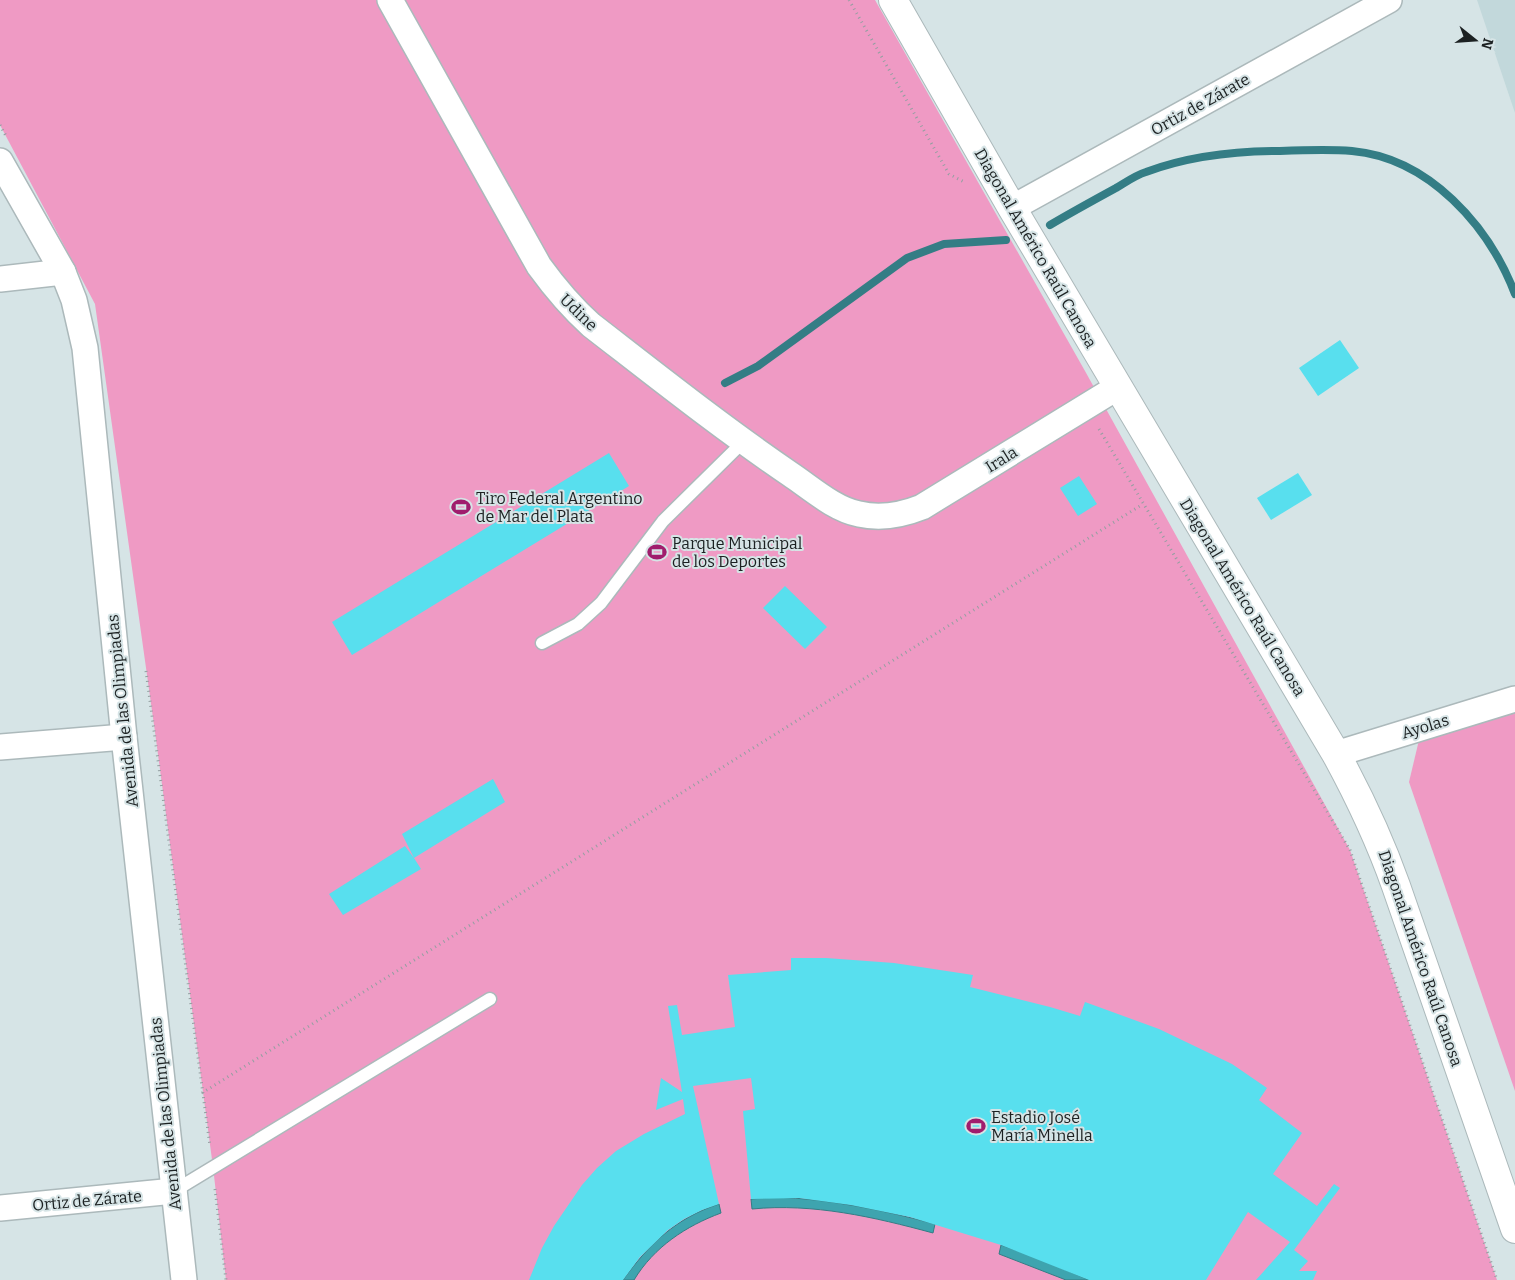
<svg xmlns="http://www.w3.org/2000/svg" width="1515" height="1280" font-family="Bitter,serif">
<rect width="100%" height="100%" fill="#d6e4e6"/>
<polygon fill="#c2d8db" points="1477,0 1515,0 1515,113"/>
<g fill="#ef9ac4">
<polygon points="0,0 875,0 1085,371 1350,850 1497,1280 226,1280 213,1167 155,732 95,304 0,125"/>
<polygon points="1515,711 1515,1091 1409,782 1419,740"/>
</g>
<g fill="#3ea4af" stroke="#347d85">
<path d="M775,1197C830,1199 883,1210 935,1224L933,1233C874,1217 813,1203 752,1209L751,1199Z"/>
<path d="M719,1204L721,1213C686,1226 654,1247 634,1280H623C649,1244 676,1218 719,1204Z"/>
<polygon points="1001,1245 1036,1257 1089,1280 1066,1280 999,1254"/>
</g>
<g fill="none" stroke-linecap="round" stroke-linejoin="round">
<g stroke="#347d85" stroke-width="8">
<path d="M1050,225C1072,212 1094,200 1116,188C1126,182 1136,175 1146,172C1189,156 1235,151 1280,151C1304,150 1329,149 1352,151C1429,158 1489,226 1515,294"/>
<polyline points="725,383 758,366 907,258 944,244 1006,240"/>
</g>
</g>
<g fill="#58dfee">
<polygon points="1340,340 1359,368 1318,396 1299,368"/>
<polygon points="609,453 629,486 352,655 332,622"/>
<polygon points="1298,473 1312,495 1271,520 1257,498"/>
<polygon points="1079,476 1097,504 1078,516 1060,488"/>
<polygon points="785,586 827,627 805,649 763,608"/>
<polygon points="493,779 505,802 414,858 421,869 343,915 329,894 405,846 414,858 402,834"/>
<polygon points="791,958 826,958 894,963 973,975 970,987 1050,1007 1080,1016 1085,1002 1159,1029 1232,1064 1267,1088 1259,1100 1302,1133 1273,1174 1317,1206 1334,1184 1340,1188 1294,1250 1308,1261 1299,1271 1317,1271 1313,1280 1256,1280 1290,1242 1248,1212 1206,1280 1089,1280 1001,1245 910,1217 851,1205 799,1198 751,1199 743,1111 755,1109 751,1078 693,1086 719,1204 702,1210 684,1219 668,1230 640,1257 623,1280 529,1280 542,1248 554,1226 582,1185 597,1168 616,1151 644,1134 685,1114 683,1099 656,1110 661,1078 682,1092 668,1006 677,1005 682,1035 735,1027 728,975 791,970"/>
</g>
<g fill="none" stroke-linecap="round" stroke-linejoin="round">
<g stroke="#acb9bb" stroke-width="15">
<g id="service">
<polyline points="542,643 578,624 601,603 663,521 743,442"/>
<polyline points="174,1191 490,999"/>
</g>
</g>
<g stroke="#acb9bb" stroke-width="28">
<g id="minor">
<path d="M390,0L539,266C555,288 571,307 591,325C657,376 721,427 790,474C811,488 834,509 859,514C881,519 902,515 922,507L1118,387"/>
<polyline points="0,161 63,272 74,300 85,348 124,737 184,1280"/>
<polyline points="1012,208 1389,0"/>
<polyline points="0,279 63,272"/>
<polyline points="0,747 124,737"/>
<polyline points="1336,754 1515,699"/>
<polyline points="0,1208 174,1191"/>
</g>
</g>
<g stroke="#acb9bb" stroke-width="30">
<path id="tertiary" d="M893,0L1012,208L1336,754C1360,798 1379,838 1396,886L1515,1229"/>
</g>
<g stroke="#949fa1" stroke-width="3" stroke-dasharray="1 4" stroke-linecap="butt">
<polyline points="849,0 949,174 966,183"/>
<polyline points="0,125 6,136"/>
<polyline points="1099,429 1350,850 1497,1280"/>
<polyline points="146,671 210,1146"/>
<polyline points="202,1093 1143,504"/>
<polyline points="215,1189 226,1280"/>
</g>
<use href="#service" stroke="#fff" stroke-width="12"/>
<use href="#minor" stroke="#fff" stroke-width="25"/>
<use href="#tertiary" stroke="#fff" stroke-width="28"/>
</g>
<defs>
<g id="stadium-bare" transform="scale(1.5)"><path d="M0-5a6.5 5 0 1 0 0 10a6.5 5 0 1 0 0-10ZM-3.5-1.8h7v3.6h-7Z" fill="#a01d6d" stroke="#d6e4e6" stroke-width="2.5" paint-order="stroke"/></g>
</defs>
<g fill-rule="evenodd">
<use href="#stadium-bare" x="461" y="507"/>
<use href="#stadium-bare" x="657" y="552"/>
<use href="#stadium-bare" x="976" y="1126"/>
</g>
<g text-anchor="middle" stroke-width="4" stroke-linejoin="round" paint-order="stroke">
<g font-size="16" fill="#1c2122" stroke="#d6e4e6">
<text transform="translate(1200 104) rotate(-29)" y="6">Ortiz de Zárate</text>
<text transform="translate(1036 248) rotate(60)" y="6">Diagonal Américo Raúl Canosa</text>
<text transform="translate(579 312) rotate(44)" y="6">Udine</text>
<text transform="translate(1001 459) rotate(-32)" y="6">Irala</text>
<text transform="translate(1243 597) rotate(59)" y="6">Diagonal Américo Raúl Canosa</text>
<text transform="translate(122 711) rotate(-96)" y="6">Avenida de las Olimpiadas</text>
<text transform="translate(1425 726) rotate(-17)" y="6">Ayolas</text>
<text transform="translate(1421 958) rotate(71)" y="6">Diagonal Américo Raúl Canosa</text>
<text transform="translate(165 1114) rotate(-96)" y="6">Avenida de las Olimpiadas</text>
<text transform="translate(87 1200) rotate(-5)" y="6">Ortiz de Zárate</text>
</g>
<g font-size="16" fill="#1c2122" stroke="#d6e4e6" text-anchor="start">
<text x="476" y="504">Tiro Federal Argentino<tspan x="476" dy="18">de Mar del Plata</tspan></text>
<text x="672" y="549">Parque Municipal<tspan x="672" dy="18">de los Deportes</tspan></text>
<text x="991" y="1123">Estadio José<tspan x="991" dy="18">María Minella</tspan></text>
</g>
</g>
<g transform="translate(1475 40) rotate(107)" stroke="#d6e4e6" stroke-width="4" paint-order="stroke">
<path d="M0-4L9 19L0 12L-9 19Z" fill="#1c2122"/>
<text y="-8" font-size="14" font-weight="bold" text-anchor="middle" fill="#1c2122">N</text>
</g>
</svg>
